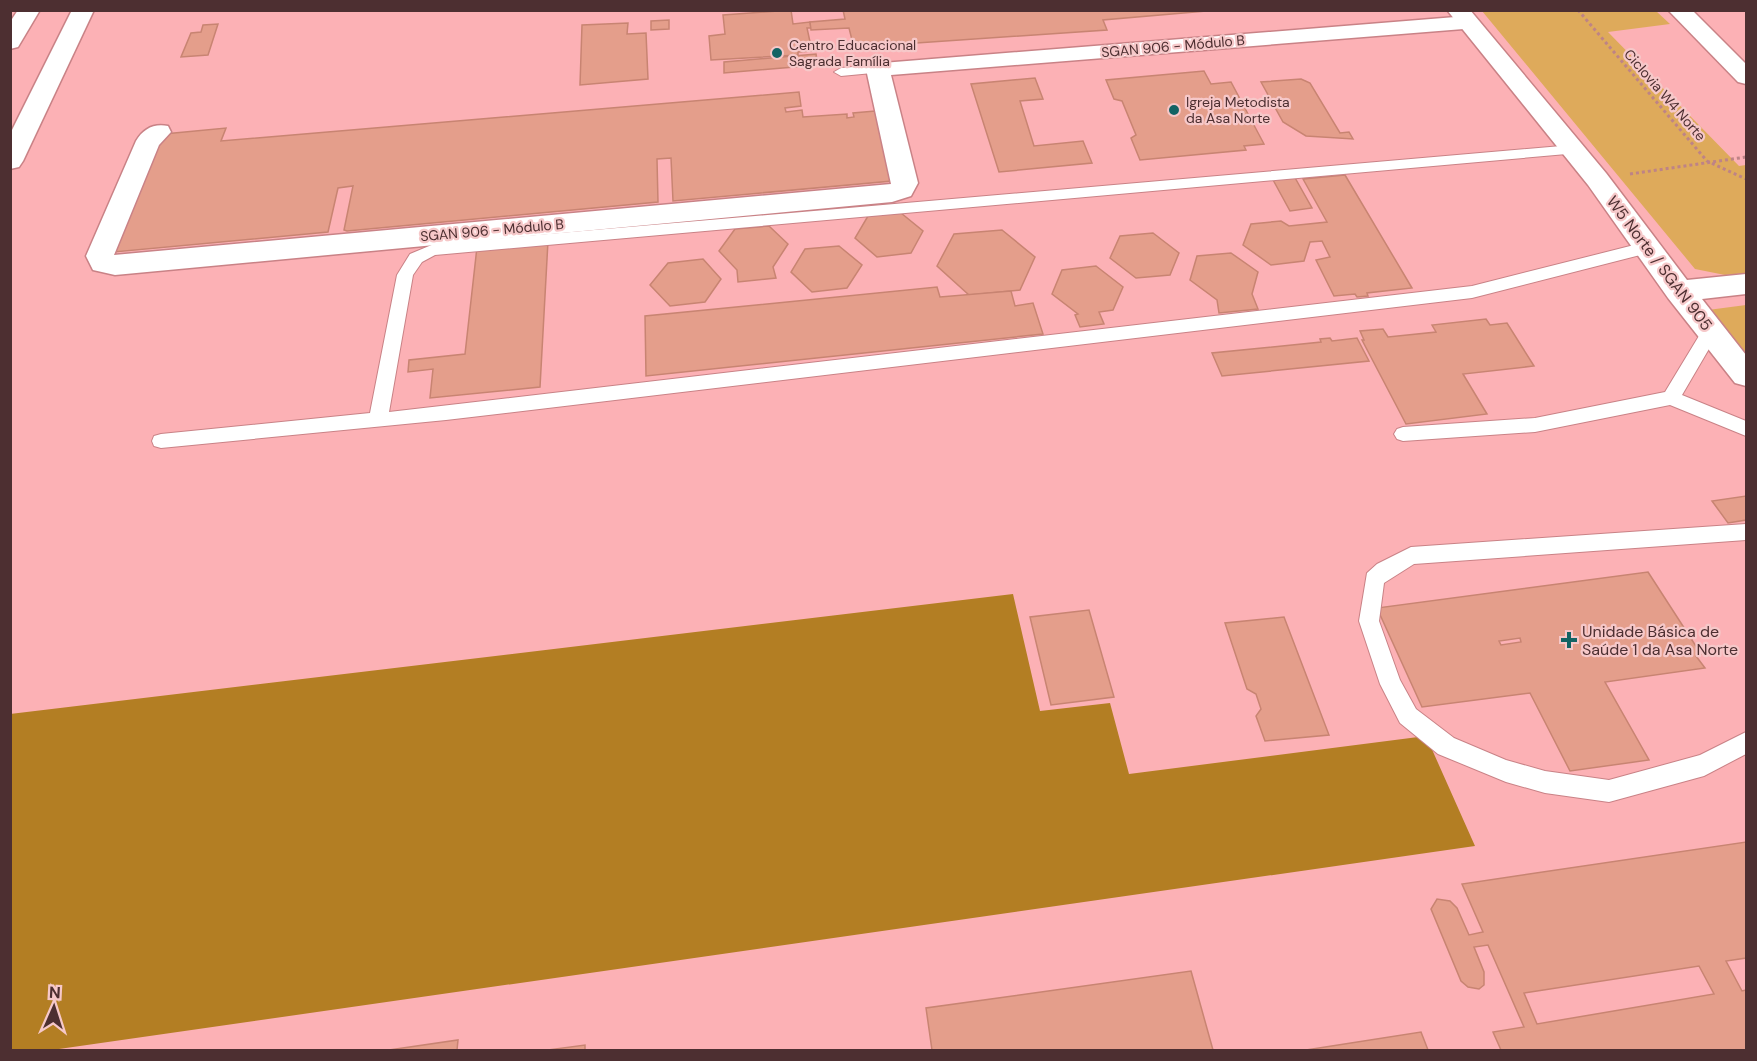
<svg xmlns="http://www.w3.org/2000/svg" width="1757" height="1061" font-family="'DM Sans',sans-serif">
<rect width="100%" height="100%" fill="#fcb1b5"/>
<g fill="#deaa5b">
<polygon points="1482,11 1656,11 1670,24 1608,32 1739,166 1746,165 1746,273 1725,275 1695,269"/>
<polygon points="1746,305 1746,354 1708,310"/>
</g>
<polygon fill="#b37e23" points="1013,594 1040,711 1110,703 1129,774 1426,736 1475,846 52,1050 11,1050 10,714"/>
<g fill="#e49e8b" stroke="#c88472" stroke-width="1.5" fill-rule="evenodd">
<polygon points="791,10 793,24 810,22 811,28 807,28 812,51 798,52 798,55 711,60 709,36 725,34 723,15"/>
<polygon points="843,10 1218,10 1103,20 1107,30 873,46 852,40 849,28 811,30 810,22 845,19"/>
<polygon points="669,20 669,29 651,30 651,21"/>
<polygon points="628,23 627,34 646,33 648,79 580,85 582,25"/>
<polygon points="218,24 208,55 181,57 191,33 201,32 203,25"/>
<polygon points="816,54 818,65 724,73 724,62"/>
<polygon points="1204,71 1211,84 1231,82 1264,144 1244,146 1246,150 1140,160 1131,138 1136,135 1122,101 1114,99 1106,80"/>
<polygon points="1035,78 1043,99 1020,101 1034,146 1083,141 1092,163 999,172 971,84"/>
<polygon points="1301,79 1310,83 1340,133 1349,132 1353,139 1306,136 1283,122 1261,82"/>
<polygon points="799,92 801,106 785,108 786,112 802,110 803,117 847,114 847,118 854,117 853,113 875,111 892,181 673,201 671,158 657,159 658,202 347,231 344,230 353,186 338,188 328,232 114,252 156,146 159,145 164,134 226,128 221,141"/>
<polygon points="1345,175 1412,288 1367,293 1368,296 1357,297 1355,294 1334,296 1316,260 1330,257 1322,241 1310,242 1304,261 1271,265 1243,245 1251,224 1281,221 1289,226 1327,222 1303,179"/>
<polygon points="1294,176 1312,208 1290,211 1272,178"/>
<polygon points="901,213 923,231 911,253 877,257 855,238 868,216"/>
<polygon points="769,226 788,244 773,267 776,278 738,282 737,270 719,251 735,229"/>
<polygon points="1002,230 1035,257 1020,290 969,295 937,266 954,234"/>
<polygon points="1153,233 1179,253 1170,275 1136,278 1110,258 1120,236"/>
<polygon points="548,241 540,387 430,398 433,369 408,372 409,360 465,354 477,247"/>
<polygon points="839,246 862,265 847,288 812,292 791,272 805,249"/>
<polygon points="1231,253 1258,272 1252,294 1258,309 1219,313 1217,300 1190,280 1197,256"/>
<polygon points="703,259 721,279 705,302 670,306 650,285 668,263"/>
<polygon points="1096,266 1123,287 1113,310 1099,312 1104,324 1080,327 1075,315 1078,314 1052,294 1062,270"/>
<polygon points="937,287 940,297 1011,291 1015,306 1033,303 1043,334 646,376 645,316"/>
<polygon points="1486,319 1490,325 1507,323 1534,366 1463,374 1487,414 1406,424 1362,340 1364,340 1360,331 1383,329 1388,337 1436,332 1432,325"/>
<polygon points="1330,338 1332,341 1357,338 1369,361 1222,376 1212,353 1321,342 1320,339"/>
<polygon points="1746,496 1746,520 1728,523 1712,501"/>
<path d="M1648,572L1701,654L1696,656L1705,668L1605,682L1649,760L1570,771L1530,693L1422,707L1377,608ZM1520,638L1521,642L1501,645L1499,641Z"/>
<polygon points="1089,610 1114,697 1051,705 1030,617"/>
<polygon points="1284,617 1329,735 1265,741 1256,716 1261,709 1256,694 1247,689 1225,623"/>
<path d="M1746,842V958L1726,961L1742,991L1746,990V1050H1501L1493,1032L1524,1027L1488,945L1474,947L1484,972V985L1479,989L1468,987L1461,981L1431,909L1437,899L1450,901L1457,908L1469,935L1483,932L1462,884ZM1699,966L1714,994L1537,1024L1524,993Z"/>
<polygon points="1191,971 1213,1050 932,1050 926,1008"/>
<polygon points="1421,1032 1428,1050 1306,1050"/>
<polygon points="458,1040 457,1050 389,1050"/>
<polygon points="585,1045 585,1050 548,1050"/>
</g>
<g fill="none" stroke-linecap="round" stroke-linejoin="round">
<g stroke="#c98286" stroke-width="2">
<g id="lane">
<polygon points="878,65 883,66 883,72 841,76 834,72 841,68"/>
<polygon points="1573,145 1580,150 1578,153 435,255 422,262 413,275 389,412 1472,286 1646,242 1654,248 1652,252 1472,298 446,420 161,448 154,446 152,441 154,436 161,434 370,413 397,275 410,254 434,244"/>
<polygon points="1711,324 1720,330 1682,395 1746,421 1746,436 1670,405 1535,432 1403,441 1397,439 1394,434 1397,429 1403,427 1535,418 1665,392 1705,326"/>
<polygon points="1746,524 1746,540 1414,564 1384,583 1379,621 1400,680 1416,709 1454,738 1506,760 1545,771 1609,780 1700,755 1746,732 1746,754 1704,776 1609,802 1545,793 1506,782 1438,754 1400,723 1380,684 1359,621 1367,573 1377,564 1411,547"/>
</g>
</g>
<g stroke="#c98286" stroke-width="3">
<path id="street" d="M1468,16L1476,18L1479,23L1476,28L891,75L918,183L911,196L892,202L115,275L93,270L86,256L136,141C143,129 154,123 168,126L171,132L159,145L114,255L891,184L866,69L870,64Z"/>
</g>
<g stroke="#c98286" stroke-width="3">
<g id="secondary">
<polygon points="18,10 40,10 18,47 10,49 10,22"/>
<polygon points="72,10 94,10 23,161 19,167 10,169 10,134"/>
<polygon points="1447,10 1470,10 1606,173 1687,280 1746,274 1746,294 1702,299 1746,355 1746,386 1735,383 1668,298 1588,185"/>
<polygon points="1668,10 1692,10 1746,64 1746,84 1738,82"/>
</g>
</g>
<g stroke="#be8386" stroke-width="3" stroke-dasharray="3 3" stroke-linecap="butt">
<polyline points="1578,10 1707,161 1746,179"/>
<polyline points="1630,174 1746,157"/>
</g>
<use href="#lane" fill="#fff" fill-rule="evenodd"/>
<use href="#street" fill="#fff" fill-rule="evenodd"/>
<use href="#secondary" fill="#fff" fill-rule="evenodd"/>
</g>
<g fill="#136364" stroke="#f6c8c9" stroke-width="2">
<circle cx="777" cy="53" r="6"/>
<circle cx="1174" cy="110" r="6"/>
<path d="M1566 631h6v6h6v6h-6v6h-6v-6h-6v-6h6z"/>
</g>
<g text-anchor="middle" stroke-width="4.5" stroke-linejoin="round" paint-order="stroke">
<g font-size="14" fill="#4d2f31" stroke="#f6c8c9" text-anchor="start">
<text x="789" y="50">Centro Educacional<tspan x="789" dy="16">Sagrada Família</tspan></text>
<text x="1186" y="107">Igreja Metodista<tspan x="1186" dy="16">da Asa Norte</tspan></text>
</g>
<g font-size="14" fill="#4d2f31" stroke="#f6c8c9">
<text transform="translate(1173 46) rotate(-5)" y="5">SGAN 906 - Módulo B</text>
<text transform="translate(1665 95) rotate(49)" y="5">Ciclovia W4 Norte</text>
<text transform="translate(492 230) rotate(-5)" y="5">SGAN 906 - Módulo B</text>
</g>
<g font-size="16" fill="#4d2f31" stroke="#f6c8c9">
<text transform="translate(1660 263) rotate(53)" y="6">W5 Norte / SGAN 905</text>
</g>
<g font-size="16" fill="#4d2f31" stroke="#f6c8c9" text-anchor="start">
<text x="1582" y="637">Unidade Básica de<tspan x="1582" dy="18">Saúde 1 da Asa Norte</tspan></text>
</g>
</g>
<rect width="1757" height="1061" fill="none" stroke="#4d2f31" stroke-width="24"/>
<g transform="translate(54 1007) rotate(3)" stroke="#f6c8c9" stroke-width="4.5" paint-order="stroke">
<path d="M0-4.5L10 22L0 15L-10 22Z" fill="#4d2f31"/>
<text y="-9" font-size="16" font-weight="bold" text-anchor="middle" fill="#4d2f31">N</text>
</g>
</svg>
